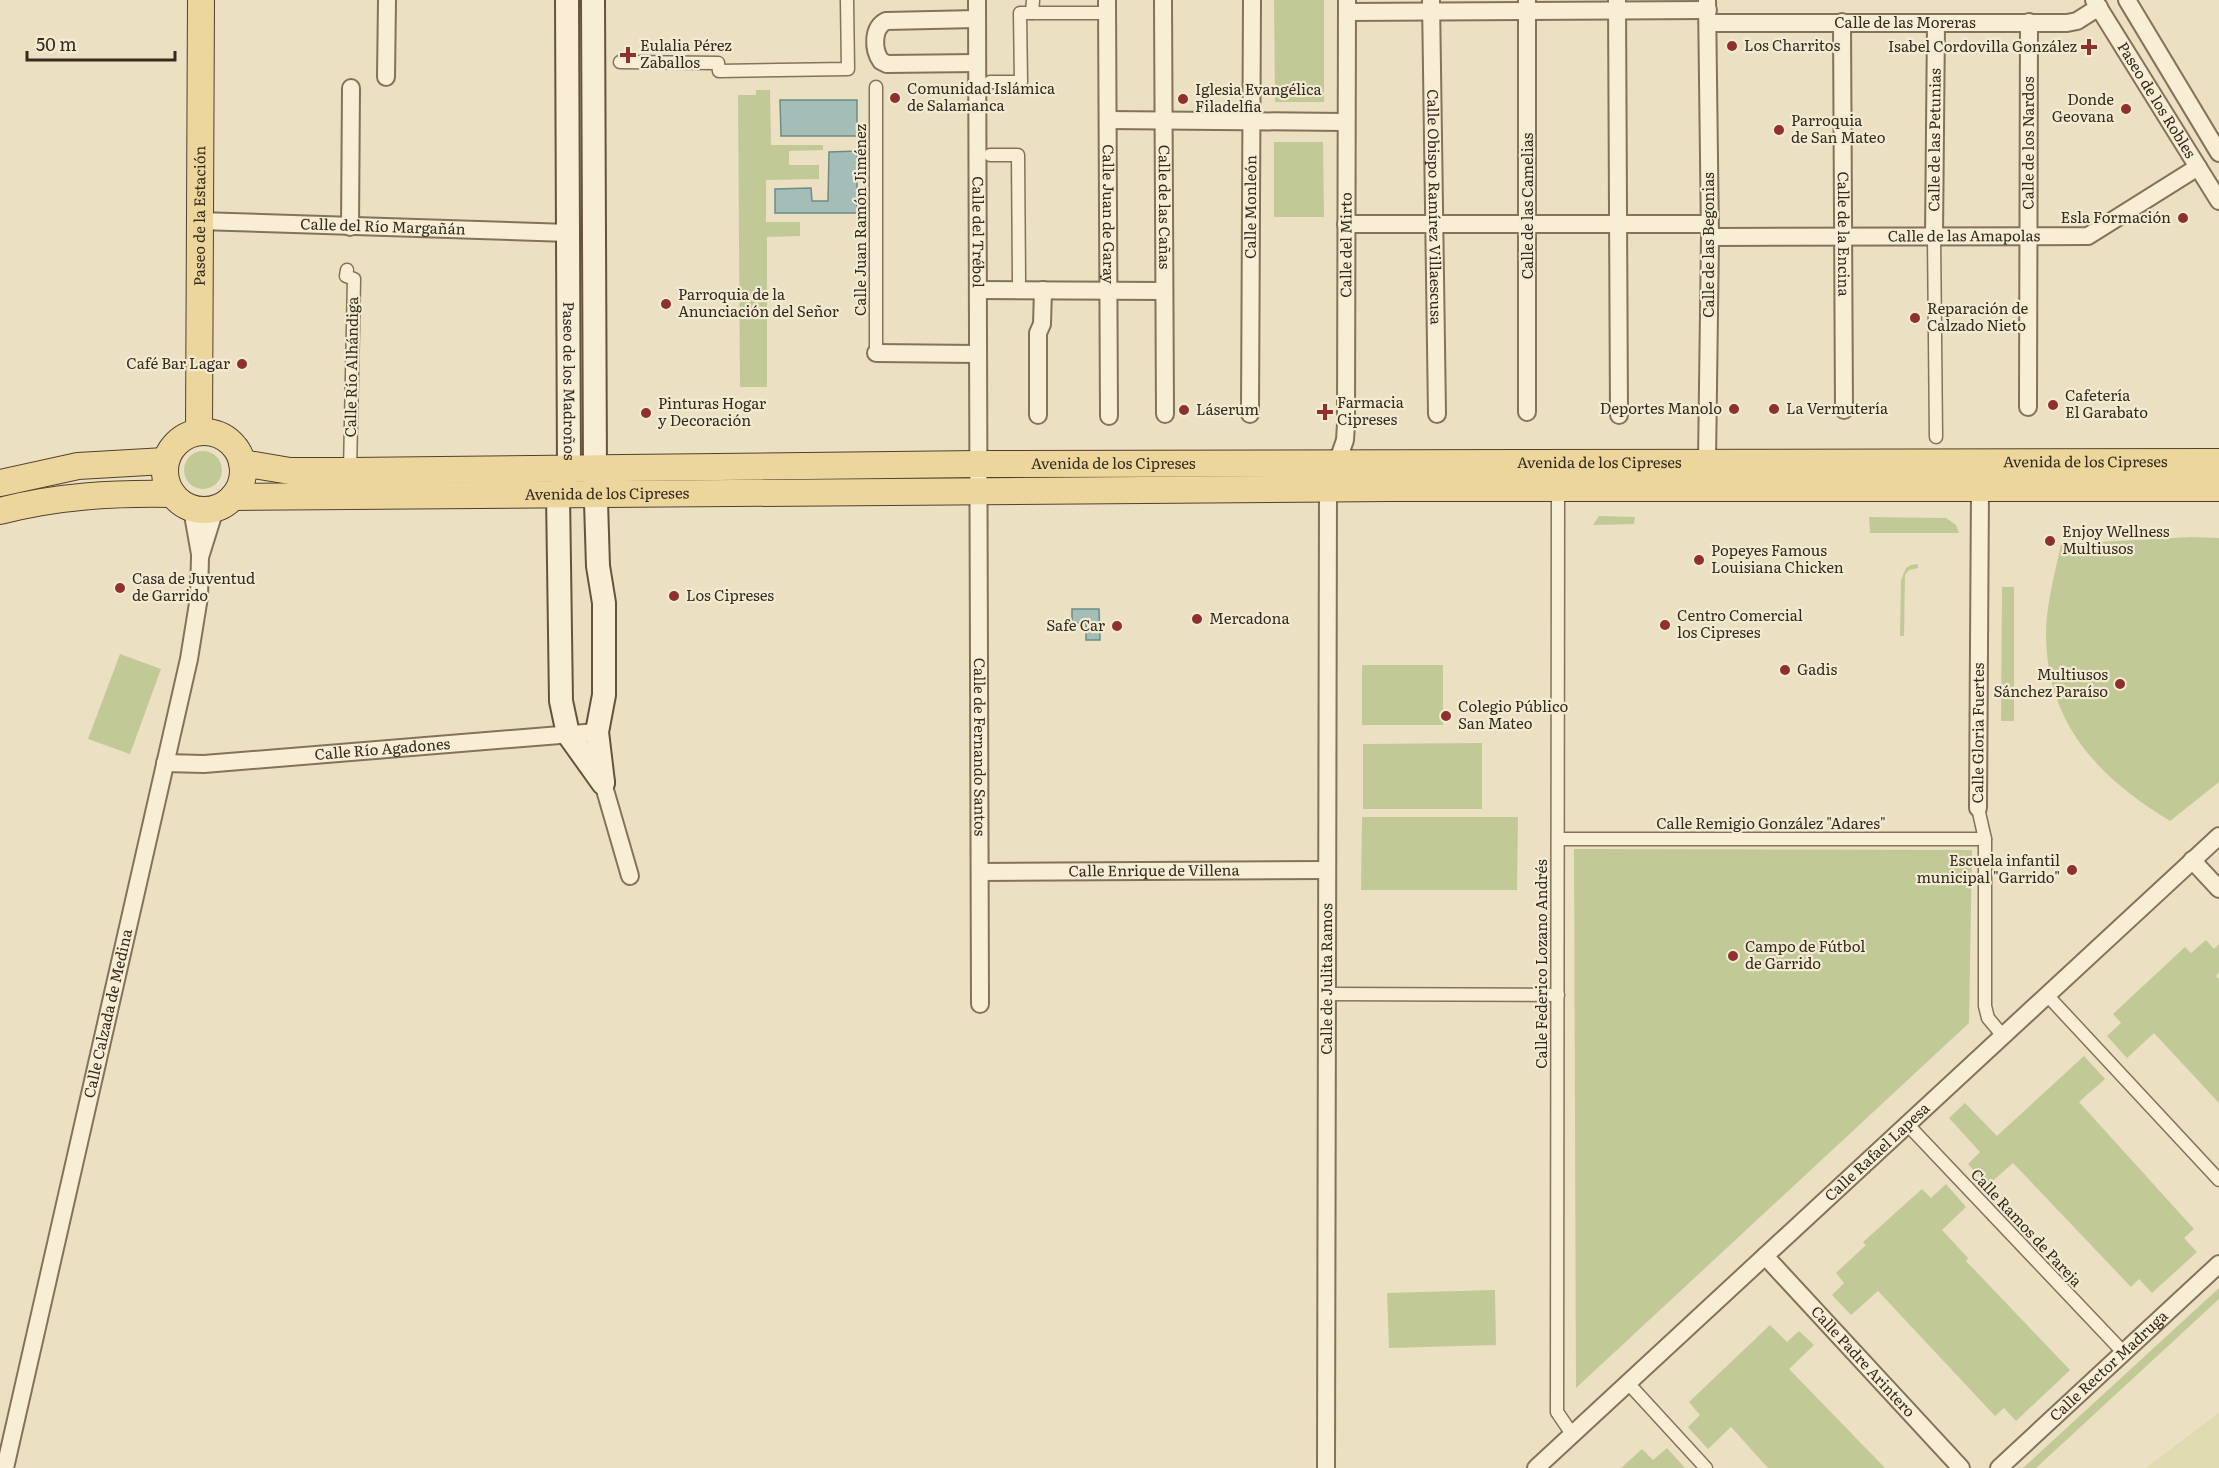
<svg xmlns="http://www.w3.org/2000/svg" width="2219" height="1468" font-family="Literata,serif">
<rect width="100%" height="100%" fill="#ebe0c2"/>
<polygon fill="#e0dab0" points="2219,1413 2219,1468 2146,1468"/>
<g fill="#c1c997">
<polygon points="1274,0 1324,0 1324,102 1275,102"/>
<polygon points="756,90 770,90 771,145 823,145 823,150 789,151 789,165 819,165 819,179 766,180 766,222 800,222 800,236 767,237 767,387 740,387 738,95 756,95"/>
<polygon points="1274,142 1323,142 1324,217 1274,217"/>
<circle cx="203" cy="470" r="19"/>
<polygon points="1599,516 1635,517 1634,524 1593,525"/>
<polygon points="1869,517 1946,518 1956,525 1959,533 1870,533"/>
<path d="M2192,537L2219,538V782L2170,821C2098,777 2047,724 2046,635C2046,604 2055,574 2061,544Z"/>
<polygon points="1918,564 1918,568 1909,570 1905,575 1904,636 1900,636 1901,580 1906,568 1911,565"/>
<polygon points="2002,587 2014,587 2014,721 2001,721"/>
<polygon points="120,654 161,669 130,754 88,739"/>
<rect x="1362" y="665" width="81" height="60"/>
<polygon points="1482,743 1482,809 1363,809 1363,744"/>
<polygon points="1362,817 1518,817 1517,890 1361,890"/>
<polygon points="1574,849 1972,850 1969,1023 1576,1388"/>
<polygon points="2206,940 2214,949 2219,944 2219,972 2216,976 2219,979 2219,1103 2154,1033 2127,1058 2107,1036 2121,1023 2113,1014 2185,947 2191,953"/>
<polygon points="2084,1056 2105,1079 2079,1102 2194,1229 2184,1238 2197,1252 2152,1293 2139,1279 2131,1287 2013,1163 1987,1186 1968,1164 1980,1152 1949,1118 1965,1103 1997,1136"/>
<polygon points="1946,1184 1966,1207 1942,1230 1968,1258 1966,1261 2070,1370 2016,1421 2004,1408 1995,1416 1878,1291 1851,1315 1832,1295 1844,1283 1836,1273 1866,1245 1863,1242 1922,1189 1931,1198"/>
<polygon points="2219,1288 2219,1299 2036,1468 2023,1468"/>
<polygon points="1495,1290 1496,1345 1389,1348 1387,1293"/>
<polygon points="1770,1325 1787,1342 1799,1331 1814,1345 1789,1369 1885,1468 1768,1468 1731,1427 1708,1449 1688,1427 1700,1415 1689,1402"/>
<polygon points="1667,1448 1685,1468 1621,1468 1642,1449 1653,1460"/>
</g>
<g fill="#a4beb7" stroke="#6c8c85" stroke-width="1.5">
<polygon points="780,100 857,100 857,136 781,136"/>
<polygon points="857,151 857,213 775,213 775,189 811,188 812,201 828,201 829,152"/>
<polygon points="1072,609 1099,609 1100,640 1086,640 1086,623 1072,623"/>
</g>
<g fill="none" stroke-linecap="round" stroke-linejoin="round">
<g stroke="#84725a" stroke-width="15">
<g id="pedestrian">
<polyline points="1032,13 1108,13"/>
<polyline points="620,62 718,63 719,71 848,69 847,0"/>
<polyline points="990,82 1021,82 1020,13 1032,13 1033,0"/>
<polyline points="876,87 876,353"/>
<polyline points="990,155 1018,155 1019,281"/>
<polyline points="1934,236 1936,437"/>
<polyline points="347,270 346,276 354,279 350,471"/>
<polyline points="1558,489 1557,1412 1572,1434"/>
<polyline points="1978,808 1985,839 1985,1006 1988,1018 2003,1036"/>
<polyline points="1558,839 1985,839"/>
<polyline points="1327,994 1558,995"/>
<polyline points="2047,995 2219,1180"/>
<polyline points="1907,1124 2124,1353"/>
<polyline points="1628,1383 1706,1468"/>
</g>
</g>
<g stroke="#84725a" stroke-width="20">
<g id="minor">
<path id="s1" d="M977,0L980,1004"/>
<path id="s2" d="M1107,0L1109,416"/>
<path id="s3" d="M1163,0L1165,414"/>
<path id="s4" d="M1431,0L1437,414"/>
<polyline points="1527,0 1527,412"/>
<polyline points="1617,0 1619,415"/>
<polyline points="1707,0 1710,237 1707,462 1710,473"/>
<path id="s5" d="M2094,0L2219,201"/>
<polyline points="2127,0 2219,153"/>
<polyline points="1347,12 1708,10"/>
<path d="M977,19L886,21C872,28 873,50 881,61L887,64L977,63"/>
<path id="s6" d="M1842,22L1844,410"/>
<path id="s7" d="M1709,23H2067L2077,21L2099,7"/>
<polyline points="386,77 387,0"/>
<polyline points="1108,120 1346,122"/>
<path id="s8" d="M199,221L569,233"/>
<polyline points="1346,224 1709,224"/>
<polyline points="350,227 351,88"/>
<path id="s9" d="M1934,236L1936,23"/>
<path id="s10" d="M1710,237L2088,236L2198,167"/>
<polyline points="978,290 1164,291"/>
<polyline points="876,353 978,354"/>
<path id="s11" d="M2028,407L2029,22"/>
<path id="s12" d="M1250,414L1252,0"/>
<polyline points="1038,415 1038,333 1042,324 1043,290"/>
<polyline points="192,509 200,554"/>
<path id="s13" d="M165,763L204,764L597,732"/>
<polyline points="603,783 630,876"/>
<path id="s14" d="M1978,808L1980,488L1983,480"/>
<polyline points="2192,860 2219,889"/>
<path id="s15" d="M980,872L1327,870"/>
<path id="s16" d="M1765,1256L1961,1468"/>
<path id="s17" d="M5,1468L189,659L199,597L200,557L215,509"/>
<path id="s18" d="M1326,1468L1328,489L1345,440L1346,424L1347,0"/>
<path id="s19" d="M1536,1468L2219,836"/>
<path id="s20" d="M1999,1468L2219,1264"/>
</g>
</g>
<g stroke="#66533e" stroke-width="26">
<g id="secondary">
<path id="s21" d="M567,0L569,470L558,494L561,701L568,734L603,783"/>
<polyline points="593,0 595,470 598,566 604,603 604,695 597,732 603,782"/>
</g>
</g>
<g stroke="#52402f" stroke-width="28">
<g id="primary">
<circle cx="204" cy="471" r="39"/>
<path id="s22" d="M199,432L201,0"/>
<path id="s23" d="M242,463L290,471H350L978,464L2219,462"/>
<polyline points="0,483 78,466 165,461"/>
<path id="s24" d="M233,497L1390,488H2219"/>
<path d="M0,511C57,496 113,493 172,494"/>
</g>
</g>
<use href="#pedestrian" stroke="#f7eed5" stroke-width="12"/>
<use href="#minor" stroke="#f7eed5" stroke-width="16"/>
<use href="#secondary" stroke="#f7eed5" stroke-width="22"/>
<use href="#primary" stroke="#edd69c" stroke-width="26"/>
</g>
<g fill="#90302e" stroke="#f3ebd1" stroke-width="2">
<circle cx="1732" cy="46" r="6"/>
<path d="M2086 38h6v6h6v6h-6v6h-6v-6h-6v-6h6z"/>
<path d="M625 46h6v6h6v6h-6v6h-6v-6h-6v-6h6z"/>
<circle cx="895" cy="98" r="6"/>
<circle cx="1183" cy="99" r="6"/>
<circle cx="2126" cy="109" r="6"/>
<circle cx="1779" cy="130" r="6"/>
<circle cx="2183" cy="218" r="6"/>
<circle cx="666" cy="304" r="6"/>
<circle cx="1915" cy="318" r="6"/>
<circle cx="242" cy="364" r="6"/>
<circle cx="2053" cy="405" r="6"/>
<circle cx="1734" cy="409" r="6"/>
<circle cx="1774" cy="409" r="6"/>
<circle cx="1184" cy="410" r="6"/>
<path d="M1322 403h6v6h6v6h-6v6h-6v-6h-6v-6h6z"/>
<circle cx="646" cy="413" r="6"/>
<circle cx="2050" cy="541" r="6"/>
<circle cx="1699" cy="560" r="6"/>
<circle cx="120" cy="588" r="6"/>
<circle cx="674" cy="596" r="6"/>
<circle cx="1197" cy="619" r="6"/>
<circle cx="1665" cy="625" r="6"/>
<circle cx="1117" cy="626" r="6"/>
<circle cx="1785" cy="670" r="6"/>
<circle cx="2120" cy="684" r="6"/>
<circle cx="1446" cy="716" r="6"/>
<circle cx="2072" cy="870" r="6"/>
<circle cx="1733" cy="956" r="6"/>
</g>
<g text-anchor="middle" stroke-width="4.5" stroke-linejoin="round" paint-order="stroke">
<g font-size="15" fill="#352a1e" stroke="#f3ebd1">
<text dy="5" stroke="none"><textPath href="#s7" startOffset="196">Calle de las Moreras</textPath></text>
<text dy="5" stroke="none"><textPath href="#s5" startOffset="118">Paseo de los Robles</textPath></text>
<text dy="5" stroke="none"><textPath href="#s9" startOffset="96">Calle de las Petunias</textPath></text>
<text dy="5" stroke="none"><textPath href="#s11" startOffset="264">Calle de los Nardos</textPath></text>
<text transform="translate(1528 206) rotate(-90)" y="5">Calle de las Camelias</text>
<text dy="5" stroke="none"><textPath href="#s3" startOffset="207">Calle de las Cañas</textPath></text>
<text dy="5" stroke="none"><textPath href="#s12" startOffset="207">Calle Monleón</textPath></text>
<text dy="5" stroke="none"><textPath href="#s4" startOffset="207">Calle Obispo Ramírez Villaescusa</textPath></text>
<text dy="5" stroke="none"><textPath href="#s2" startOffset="214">Calle Juan de Garay</textPath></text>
<text dy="5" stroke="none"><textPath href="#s22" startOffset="216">Paseo de la Estación</textPath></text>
<text transform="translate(861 220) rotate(-90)" y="5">Calle Juan Ramón Jiménez</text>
<text dy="5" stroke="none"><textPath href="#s8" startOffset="184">Calle del Río Margañán</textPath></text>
<text dy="5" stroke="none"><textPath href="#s1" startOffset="232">Calle del Trébol</textPath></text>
<text dy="5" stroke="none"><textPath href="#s6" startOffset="212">Calle de la Encina</textPath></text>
<text dy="5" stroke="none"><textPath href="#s10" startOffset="254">Calle de las Amapolas</textPath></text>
<text transform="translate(1709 245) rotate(-90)" y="5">Calle de las Begonias</text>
<text dy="5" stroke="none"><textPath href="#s18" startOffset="1226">Calle del Mirto</textPath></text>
<text transform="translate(352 367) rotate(-89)" y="5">Calle Río Alhándiga</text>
<text dy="5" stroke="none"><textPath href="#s21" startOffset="381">Paseo de los Madroños</textPath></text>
<text dy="5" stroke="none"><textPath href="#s23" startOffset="1844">Avenida de los Cipreses</textPath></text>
<text dy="5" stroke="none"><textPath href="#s23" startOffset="1358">Avenida de los Cipreses</textPath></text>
<text dy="5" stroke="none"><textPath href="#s23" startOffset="872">Avenida de los Cipreses</textPath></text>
<text dy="5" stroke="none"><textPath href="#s24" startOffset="374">Avenida de los Cipreses</textPath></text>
<text dy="5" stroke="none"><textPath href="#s14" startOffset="75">Calle Gloria Fuertes</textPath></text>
<text dy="5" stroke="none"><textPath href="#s1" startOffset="747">Calle de Fernando Santos</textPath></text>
<text dy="5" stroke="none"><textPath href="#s13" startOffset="218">Calle Río Agadones</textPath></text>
<text x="1771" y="829">Calle Remigio González "Adares"</text>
<text dy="5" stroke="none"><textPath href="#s15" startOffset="174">Calle Enrique de Villena</textPath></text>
<text transform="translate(1542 964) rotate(-90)" y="5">Calle Federico Lozano Andrés</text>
<text dy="5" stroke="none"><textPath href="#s18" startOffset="489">Calle de Julita Ramos</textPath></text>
<text dy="5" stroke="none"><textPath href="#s17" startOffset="466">Calle Calzada de Medina</textPath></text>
<text dy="5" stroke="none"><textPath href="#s19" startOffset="465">Calle Rafael Lapesa</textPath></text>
<text transform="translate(2026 1228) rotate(47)" y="5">Calle Ramos de Pareja</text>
<text dy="5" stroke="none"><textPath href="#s16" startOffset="144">Calle Padre Arintero</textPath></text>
<text dy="5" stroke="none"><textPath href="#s20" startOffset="150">Calle Rector Madruga</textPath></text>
</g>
<g font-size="15" fill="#352a1e" stroke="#f3ebd1" text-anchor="start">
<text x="640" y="51">Eulalia Pérez<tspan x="640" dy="17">Zaballos</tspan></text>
<text x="1744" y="51">Los Charritos</text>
<text x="2077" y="52" text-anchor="end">Isabel Cordovilla González</text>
<text x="907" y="94">Comunidad Islámica<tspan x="907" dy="17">de Salamanca</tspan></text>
<text x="1195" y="95">Iglesia Evangélica<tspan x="1195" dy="17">Filadelfia</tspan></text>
<text x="2114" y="105" text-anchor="end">Donde<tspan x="2114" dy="17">Geovana</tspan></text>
<text x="1791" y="126">Parroquia<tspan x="1791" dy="17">de San Mateo</tspan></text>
<text x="2171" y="223" text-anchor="end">Esla Formación</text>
<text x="678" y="300">Parroquia de la<tspan x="678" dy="17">Anunciación del Señor</tspan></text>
<text x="1927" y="314">Reparación de<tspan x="1927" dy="17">Calzado Nieto</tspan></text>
<text x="230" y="369" text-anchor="end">Café Bar Lagar</text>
<text x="2065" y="401">Cafetería<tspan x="2065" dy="17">El Garabato</tspan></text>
<text x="1337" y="408">Farmacia<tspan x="1337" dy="17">Cipreses</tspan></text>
<text x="658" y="409">Pinturas Hogar<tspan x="658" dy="17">y Decoración</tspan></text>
<text x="1722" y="414" text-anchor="end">Deportes Manolo</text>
<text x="1786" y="414">La Vermutería</text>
<text x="1196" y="415">Láserum</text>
<text x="2062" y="537">Enjoy Wellness<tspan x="2062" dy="17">Multiusos</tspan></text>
<text x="1711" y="556">Popeyes Famous<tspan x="1711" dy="17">Louisiana Chicken</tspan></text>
<text x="132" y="584">Casa de Juventud<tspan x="132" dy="17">de Garrido</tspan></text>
<text x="686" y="601">Los Cipreses</text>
<text x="1677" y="621">Centro Comercial<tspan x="1677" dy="17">los Cipreses</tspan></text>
<text x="1209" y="624">Mercadona</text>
<text x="1105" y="631" text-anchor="end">Safe Car</text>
<text x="1797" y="675">Gadis</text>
<text x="2108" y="680" text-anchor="end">Multiusos<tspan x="2108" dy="17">Sánchez Paraíso</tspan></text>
<text x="1458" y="712">Colegio Público<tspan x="1458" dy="17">San Mateo</tspan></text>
<text x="2060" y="866" text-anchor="end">Escuela infantil<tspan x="2060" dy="17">municipal "Garrido"</tspan></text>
<text x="1745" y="952">Campo de Fútbol<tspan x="1745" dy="17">de Garrido</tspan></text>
</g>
</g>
<path d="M27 51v9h148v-9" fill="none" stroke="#352a1e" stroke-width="3"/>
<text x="36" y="51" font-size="18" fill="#352a1e" stroke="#f3ebd1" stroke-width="4.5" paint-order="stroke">50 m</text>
</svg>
